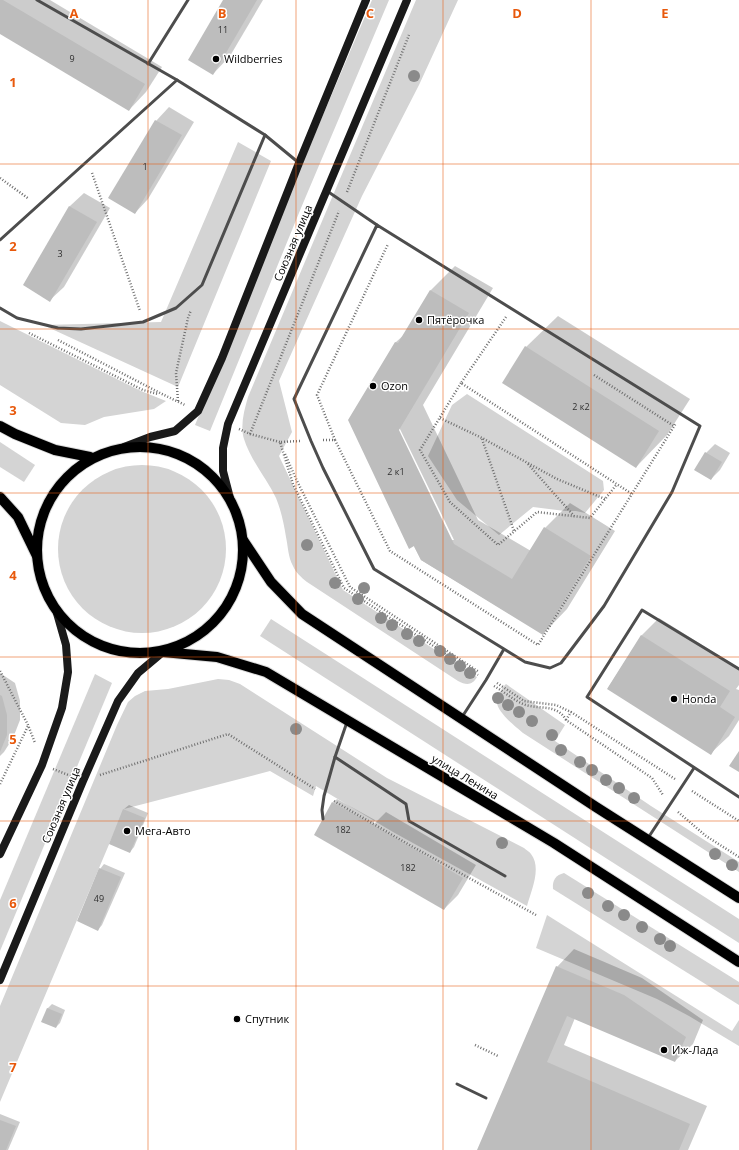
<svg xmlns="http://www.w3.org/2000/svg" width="739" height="1150" font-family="'Open Sans',sans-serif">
<rect width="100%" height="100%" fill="#fff"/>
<g fill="#d4d4d4">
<polygon points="372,0 389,0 301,208 210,431 195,425 286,202"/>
<path d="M416,0H458L419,85L362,196L279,381L292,432L279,456L343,590L477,677C472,686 466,685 458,681L307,582C301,577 296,573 293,566C288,557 288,546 286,537C284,524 281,510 276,498C267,479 250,459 244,439C240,426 244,411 248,397L328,207Z"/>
<polygon points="238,142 271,161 178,387 43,325 161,322"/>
<polygon points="0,321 141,391 166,401 154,409 104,417 85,425 61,423 0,385"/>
<polygon points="467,394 603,481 604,490 585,513 576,511 565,511 533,507 499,535 457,500 428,456 452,405"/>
<polygon points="0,442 35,465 24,482 0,467"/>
<circle cx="142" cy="549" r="84"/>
<polygon points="271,619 739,919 739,943 601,855 260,636"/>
<polygon points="95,674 112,683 0,951 0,900"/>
<path d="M218,679L229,680L240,684L387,778L524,848C526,850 530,852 531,854C542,868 531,891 527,906L393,832L316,786L313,796L270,771L124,809L0,1102V1006L117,725L128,702L135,696L145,691L168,689Z"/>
<path d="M506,684L565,725L555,741L651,806L739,862V872L523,733C515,726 495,711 497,700C498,694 502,688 506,684Z"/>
<path d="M564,873L739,982V1005L553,889C552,880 556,875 564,873Z"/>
<polygon points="547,915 732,1031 739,1020 739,1046 689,1016 657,999 536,948"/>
</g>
<g fill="#0003" fill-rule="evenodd">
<polygon points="0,0 50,0 162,67 146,92 129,110 0,33"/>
<polygon points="225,0 263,0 230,56 213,74"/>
<polygon points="169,107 194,122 148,199 135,213 110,198 156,121"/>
<polygon points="84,193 110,208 64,287 50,300 24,285 70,206"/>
<path d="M455,266L493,288L423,405L478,520L531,551L545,528L570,503L615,531L567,609L543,634L421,560L349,420L396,342L406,333L431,290ZM398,425L454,540H451L396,426Z"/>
<polygon points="558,316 690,399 667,435 636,467 526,347"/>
<polygon points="715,444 730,453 720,470 711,479 706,453"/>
<polygon points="659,618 739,668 739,685 736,689 739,690 739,720 729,736 711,753 608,688 642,635"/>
<polygon points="0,673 15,683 20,701 20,720 13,738 4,752 0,756"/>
<polygon points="337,799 375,820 372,826 386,812 476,865 458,895 444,909 333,803"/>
<polygon points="129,805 148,813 134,847 130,852 110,843 124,809"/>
<polygon points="104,864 125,873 102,925 98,930 100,869"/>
<polygon points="574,949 642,978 703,1020 693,1044 675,1061 575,1018 564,1045 707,1106 688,1150 478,1150 557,967"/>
<polygon points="52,1004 65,1010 60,1023 56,1027 47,1009"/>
<polygon points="0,1114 20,1122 8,1150 0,1150"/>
</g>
<g fill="#bdbdbd">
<polygon points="0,0 3,0 145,84 129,111 0,34"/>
<polygon points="223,0 257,0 213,75 188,60"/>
<polygon points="155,120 182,135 135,214 108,198"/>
<polygon points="69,206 97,222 50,302 23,285"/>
<polygon points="430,290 469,313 399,430 454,544 512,579 544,527 591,556 543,635 421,560 414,546 409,549 348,420 395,342 398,343"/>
<polygon points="525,346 659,431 636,468 502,383"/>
<polygon points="705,452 722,462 711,480 694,470"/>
<polygon points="641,635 730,691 720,707 735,717 711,755 607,689"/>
<polygon points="0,695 2,696 7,715 7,735 0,752"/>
<polygon points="739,751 739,772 729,766"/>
<polygon points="332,802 372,824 463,878 444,910 314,835"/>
<polygon points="123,809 145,818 130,853 109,844"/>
<polygon points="99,868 121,877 98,931 77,921"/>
<polygon points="556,966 624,995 686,1037 675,1062 567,1016 547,1062 690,1124 679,1150 477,1150"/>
<polygon points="47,1008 62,1014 56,1028 41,1022"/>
<polygon points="0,1120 16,1126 6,1150 0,1150"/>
</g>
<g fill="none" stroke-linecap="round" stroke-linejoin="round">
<g stroke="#dbdbdb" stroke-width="12">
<g id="primary">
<polyline points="0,426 15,434 55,450 90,457"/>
<circle cx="140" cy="550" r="103"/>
<polyline points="0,497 18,517 37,556"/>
<polyline points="243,540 271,582 302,614 596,807 739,898"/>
<polyline points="163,652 217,657 266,672 554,843 739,962"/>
</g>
</g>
<g stroke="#6f6f6f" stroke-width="2.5" stroke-dasharray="1 2" stroke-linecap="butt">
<polyline points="92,173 140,311"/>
<polyline points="0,178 29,199"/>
<polyline points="347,192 409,35"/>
<polyline points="506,317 461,383 632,494"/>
<polyline points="29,333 143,390 158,394"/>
<polyline points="58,340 162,394 185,405"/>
<polyline points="594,375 674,426"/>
<polyline points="461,383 420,450 450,502 498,545 537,512 590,518 617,484"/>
<polyline points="178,401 176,373 188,318 191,310"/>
<polyline points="440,418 482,438 557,479 605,499"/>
<polyline points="239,429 250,434 280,442 281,444"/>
<polyline points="250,434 339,211"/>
<polyline points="482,439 514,531"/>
<polyline points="323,440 335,440 390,551 538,645 676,423"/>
<polyline points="335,440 317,395 388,244"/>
<polyline points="300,441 280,442 293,484 344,588 478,675"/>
<polyline points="285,454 297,481 350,587 479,672"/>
<polyline points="528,464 574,516"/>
<polyline points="0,671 28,725 35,743"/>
<polyline points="497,683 524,701 556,705 571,712 675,779"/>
<path d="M494,686C503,691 511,698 521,703C536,711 556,702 566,720L652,778L663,795"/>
<polyline points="566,720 571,712"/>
<polyline points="53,769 71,776"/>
<polyline points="100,775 228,734 315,789"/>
<polyline points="0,784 28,726"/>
<polyline points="692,791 739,821"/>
<polyline points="334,801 413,847 536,915"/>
<polyline points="678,812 706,836 739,857"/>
<polyline points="475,1045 498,1056"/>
</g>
<g stroke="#4d4d4d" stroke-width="3">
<polyline points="37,0 177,80 265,135 299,163"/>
<polyline points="148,64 188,0"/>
<polyline points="327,191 377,225"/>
<polyline points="0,240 177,80"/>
<polyline points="0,308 17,318 58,328 81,329 143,322 176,308 202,285 265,135"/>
<polyline points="739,669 642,610 587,697 739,797"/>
<polyline points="462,717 486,680 504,649 525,662 550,668 561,663 604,606 672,492 700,426 377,225 294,399 311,441 323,468 374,569 504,649"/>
<polyline points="335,757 406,804 409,821 505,876"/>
<polyline points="323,819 322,810 324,796 335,757 347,722"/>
<polyline points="648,838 694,768"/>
<polyline points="457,1084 486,1098"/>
</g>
<g stroke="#1a1a1a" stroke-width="8">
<polyline points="124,447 150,437 175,431 198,411 222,358 299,163 366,0"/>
<polyline points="230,498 223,471 223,448 228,424 407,0"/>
<polyline points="0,854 42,765 62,708 68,672 66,645 56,610"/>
<polyline points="0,980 83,781 118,701 138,673 163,652"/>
</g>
<use href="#primary" stroke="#000" stroke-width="10"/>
</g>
<g fill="#8a8a8a">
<circle cx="414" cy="76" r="6"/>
<circle cx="307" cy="545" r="6"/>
<circle cx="335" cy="583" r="6"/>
<circle cx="364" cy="588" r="6"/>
<circle cx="358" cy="599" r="6"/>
<circle cx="381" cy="618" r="6"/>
<circle cx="392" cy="625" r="6"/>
<circle cx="407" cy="634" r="6"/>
<circle cx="419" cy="641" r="6"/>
<circle cx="440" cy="651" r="6"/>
<circle cx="450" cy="659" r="6"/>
<circle cx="460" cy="666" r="6"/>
<circle cx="470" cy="673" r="6"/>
<circle cx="498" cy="698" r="6"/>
<circle cx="508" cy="705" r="6"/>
<circle cx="519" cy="712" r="6"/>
<circle cx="532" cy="721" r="6"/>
<circle cx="296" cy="729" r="6"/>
<circle cx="552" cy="735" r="6"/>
<circle cx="561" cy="750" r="6"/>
<circle cx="580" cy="762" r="6"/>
<circle cx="592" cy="770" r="6"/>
<circle cx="606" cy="780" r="6"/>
<circle cx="619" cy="788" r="6"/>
<circle cx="634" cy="798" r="6"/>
<circle cx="502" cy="843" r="6"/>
<circle cx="715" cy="854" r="6"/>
<circle cx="732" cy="865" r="6"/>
<circle cx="588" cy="893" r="6"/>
<circle cx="608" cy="906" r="6"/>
<circle cx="624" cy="915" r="6"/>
<circle cx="642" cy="927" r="6"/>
<circle cx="660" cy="939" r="6"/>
<circle cx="670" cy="946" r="6"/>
</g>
<path fill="none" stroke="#e8590c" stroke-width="1" stroke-opacity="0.55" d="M148,0V1150M296,0V1150M443,0V1150M591,0V1150M0,164H739M0,329H739M0,493H739M0,657H739M0,821H739M0,986H739"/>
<g fill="#000" stroke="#fff" stroke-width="1.5">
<circle cx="216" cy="59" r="4"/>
<circle cx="419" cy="320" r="4"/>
<circle cx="373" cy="386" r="4"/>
<circle cx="674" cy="699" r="4"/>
<circle cx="127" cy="831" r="4"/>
<circle cx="237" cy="1019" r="4"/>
<circle cx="664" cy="1050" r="4"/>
</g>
<g text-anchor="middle" stroke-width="3" stroke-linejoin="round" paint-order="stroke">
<g font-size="9" fill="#2f2f2f">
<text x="223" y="33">11</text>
<text x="72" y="62">9</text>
<text x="145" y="170">1</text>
<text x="60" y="257">3</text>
<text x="581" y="410">2 к2</text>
<text x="396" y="475">2 к1</text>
<text x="343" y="833">182</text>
<text x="408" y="871">182</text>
<text x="99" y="902">49</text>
</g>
<g font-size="11" fill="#000" stroke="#fff" text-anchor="start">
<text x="224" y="63">Wildberries</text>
<text x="427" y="324">Пятёрочка</text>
<text x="381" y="390">Ozon</text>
<text x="682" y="703">Honda</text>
<text x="135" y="835">Мега-Авто</text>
<text x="245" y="1023">Спутник</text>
<text x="672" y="1054">Иж-Лада</text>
</g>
<g font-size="11" fill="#000" stroke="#fff">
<text transform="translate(293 243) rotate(-67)" y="4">Союзная улица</text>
<text transform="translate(465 777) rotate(31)" y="4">улица Ленина</text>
<text transform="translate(61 805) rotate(-67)" y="4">Союзная улица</text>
</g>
</g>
<g font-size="13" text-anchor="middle" font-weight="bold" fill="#e8590c" stroke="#fff" stroke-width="3" stroke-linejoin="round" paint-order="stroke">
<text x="74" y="18">A</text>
<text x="222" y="18">B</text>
<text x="370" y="18">C</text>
<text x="517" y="18">D</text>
<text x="665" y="18">E</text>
<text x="13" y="87">1</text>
<text x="13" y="251">2</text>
<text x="13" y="415">3</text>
<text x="13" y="580">4</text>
<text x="13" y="744">5</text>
<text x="13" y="908">6</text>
<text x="13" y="1072">7</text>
</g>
</svg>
